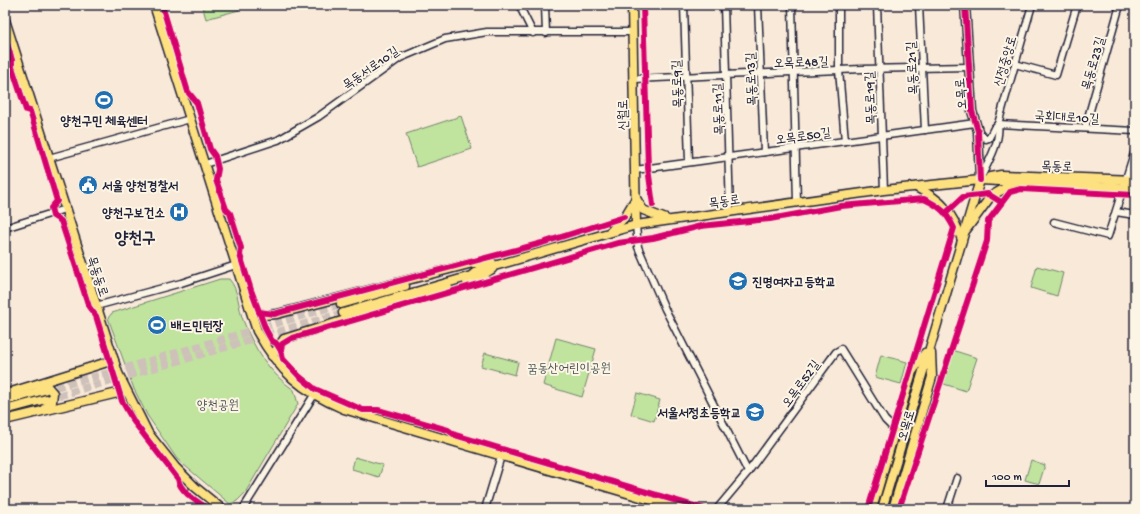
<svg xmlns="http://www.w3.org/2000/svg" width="1140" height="514" font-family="'Gochi Hand','Poor Story',sans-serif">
<rect width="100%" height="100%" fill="#f9e9d8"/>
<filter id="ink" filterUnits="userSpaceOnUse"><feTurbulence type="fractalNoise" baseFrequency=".025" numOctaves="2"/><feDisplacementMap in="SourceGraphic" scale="8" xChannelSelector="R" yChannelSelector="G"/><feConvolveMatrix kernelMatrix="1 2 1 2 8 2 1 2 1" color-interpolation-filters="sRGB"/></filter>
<g filter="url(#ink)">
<g fill="#c0e49e" stroke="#71836c">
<polygon points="202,5 237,5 239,10 206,19"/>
<polygon points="461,116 472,149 417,167 406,134"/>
<polygon points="1037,266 1063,273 1057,296 1031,288"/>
<path d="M220,279H229C239,290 238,307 243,320C253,347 270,374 294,390L298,404L245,493L237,501L230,504L177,459L147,415L134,389L108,318L112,313Z"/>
<polygon points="556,338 596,349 582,397 543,385"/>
<polygon points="952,350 977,358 966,391 941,383"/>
<polygon points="485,353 518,362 515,375 481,366"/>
<polygon points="881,355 907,362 901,384 875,377"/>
<polygon points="637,393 660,400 654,421 631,414"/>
<polygon points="355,457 383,465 379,477 352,469"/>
<polygon points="1031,460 1045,465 1039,484 1025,480"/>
</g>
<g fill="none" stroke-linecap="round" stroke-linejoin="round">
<g stroke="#cec1b9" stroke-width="8" stroke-dasharray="8 4" stroke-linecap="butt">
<polyline points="44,390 113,372 341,304"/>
<polyline points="47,399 343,313"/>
</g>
<g stroke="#22223b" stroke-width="9">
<g id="minor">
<polyline points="519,5 533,33"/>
<polyline points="545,5 546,33"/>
<polyline points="684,5 689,162"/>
<polyline points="724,5 730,212"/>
<polyline points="758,5 764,152"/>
<polyline points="792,5 797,202"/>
<polyline points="839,5 839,70 845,141"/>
<polyline points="877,5 884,190"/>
<polyline points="919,5 925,130"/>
<polyline points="1127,5 1135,7"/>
<polyline points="1015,64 1056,75 1077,5"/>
<polyline points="634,79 862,69 969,67"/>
<polyline points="998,124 1135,131"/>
<polyline points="1085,128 1120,5"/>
<polyline points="978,131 986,139 989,138 994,128 998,124"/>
<polyline points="49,158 190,119"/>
<polyline points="205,164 278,140 318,117 400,58 445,39 487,32 633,32"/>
<polyline points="635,170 975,123"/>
<path d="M980,179C988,163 1001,141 998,124L1032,5"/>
<polyline points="1116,212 1135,215"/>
<polyline points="1054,222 1108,236 1135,150"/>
<polyline points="636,225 638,247 665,309 748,472"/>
<polyline points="5,228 65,209"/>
<polyline points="96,306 181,283 236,265"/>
<polyline points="243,509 314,395"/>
<polyline points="485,509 501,456"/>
<polyline points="717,509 748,472 836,352 841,349 885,420 895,430"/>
<polyline points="947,509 957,478"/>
</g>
</g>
<g stroke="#22223b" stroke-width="11">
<g id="major">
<path d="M154,5L257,331C280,372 301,391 344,409L681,509"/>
<polyline points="632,5 636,225"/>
<polyline points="5,20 118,373 148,433 175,467 195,487 222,509"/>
<polyline points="990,177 1001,175 1135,180"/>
<path d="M916,187C943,201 952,212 962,240"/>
<polyline points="637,200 643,210 666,219"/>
<polyline points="966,230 991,196 1016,182"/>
<polyline points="610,232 624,218 636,198"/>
<polyline points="467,282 476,279 492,269"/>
<polyline points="341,304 405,286"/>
<polyline points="250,307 263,315 277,314 473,263 492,263"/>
<polyline points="343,313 471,276 477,271 636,225 884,190 980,180 1135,188"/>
<polyline points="272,356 284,339 448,288"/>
<polyline points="37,385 47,386 53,393 52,402 43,410"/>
<polyline points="5,394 114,360"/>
<polyline points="5,401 44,390"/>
<polyline points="5,410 46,399"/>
<polyline points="5,420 126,391"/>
<polyline points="872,509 912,372 925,353"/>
<polyline points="882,509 980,180 978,131 972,111 965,5"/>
<polyline points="893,509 932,377 931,353"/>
</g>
</g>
<use href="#minor" stroke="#fcf5e5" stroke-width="6"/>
<use href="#major" stroke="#fde080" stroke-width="8"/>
<g stroke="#fcf5e5" stroke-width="8">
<g id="cycleway">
<polyline points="162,5 188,92 197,103 210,149 215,156 218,169 216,180 226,209 230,213 241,248 240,255 251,290 266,330 272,341 276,343 281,351 283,359 299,376 315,389 363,410 378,410 448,430 455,435 704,509"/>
<polyline points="643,5 648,168 653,205"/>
<polyline points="965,5 972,111 978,131 980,180"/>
<path d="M5,37L12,60V67L26,110L30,111L57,201L51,208L53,216L61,221L89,307L96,316L122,401L134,422L178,479C180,492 198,502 208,509"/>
<polyline points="946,213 963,197 988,194 1001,202"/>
<polyline points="259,312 274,314 542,243 624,217"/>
<path d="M281,351L282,344L292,338L618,243L653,238L701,226L770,219L841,206L924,199C941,207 946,212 954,228L868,509"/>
<polyline points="899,509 987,241 988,221 1010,192 1021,189 1135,195"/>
</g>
</g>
<use href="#cycleway" stroke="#d6006c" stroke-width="6"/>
</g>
</g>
<defs>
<g id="stadium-disc" transform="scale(1)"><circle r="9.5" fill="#1f6fb2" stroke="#fcf5e5"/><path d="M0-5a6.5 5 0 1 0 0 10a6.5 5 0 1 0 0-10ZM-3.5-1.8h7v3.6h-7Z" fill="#fff"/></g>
<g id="civic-disc" transform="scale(1)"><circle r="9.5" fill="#1f6fb2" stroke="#fcf5e5"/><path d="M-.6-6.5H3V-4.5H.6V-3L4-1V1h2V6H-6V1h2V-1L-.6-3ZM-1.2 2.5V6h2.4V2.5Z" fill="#fff"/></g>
<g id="hospital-disc" transform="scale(1)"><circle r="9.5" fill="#1f6fb2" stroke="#fcf5e5"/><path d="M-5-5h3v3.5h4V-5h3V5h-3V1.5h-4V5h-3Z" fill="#fff"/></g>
<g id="school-disc" transform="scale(1)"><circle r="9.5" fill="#1f6fb2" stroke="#fcf5e5"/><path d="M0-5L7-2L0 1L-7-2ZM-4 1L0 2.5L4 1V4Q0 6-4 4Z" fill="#fff"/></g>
</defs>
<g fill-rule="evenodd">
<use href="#stadium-disc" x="104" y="100"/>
<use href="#civic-disc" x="88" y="185"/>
<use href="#hospital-disc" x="179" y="212"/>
<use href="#school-disc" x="738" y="281"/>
<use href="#stadium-disc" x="157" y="325"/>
<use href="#school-disc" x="755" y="412"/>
</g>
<g text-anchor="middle" stroke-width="4" stroke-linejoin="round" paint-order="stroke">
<g font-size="13" fill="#22223b" stroke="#fcf5e5">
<text transform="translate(801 61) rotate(-2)" y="5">오목로48길</text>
<text transform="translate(1004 61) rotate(-74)" y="5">신정중앙로</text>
<text transform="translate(1092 63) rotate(-74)" y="5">목동로23길</text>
<text transform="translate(370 67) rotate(-35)" y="5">목동서로10길</text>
<text transform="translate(911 68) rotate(-93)" y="5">목동로21길</text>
<text transform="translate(750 79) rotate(-92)" y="5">목동로13길</text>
<text transform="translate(676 84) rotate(-92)" y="5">목동로9길</text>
<text transform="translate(960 94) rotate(-95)" y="5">오목로</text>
<text transform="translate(869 98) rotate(-92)" y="5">목동로19길</text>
<text transform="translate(717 109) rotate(-92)" y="5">목동로11길</text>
<text transform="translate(622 115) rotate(-91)" y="5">신월로</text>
<text transform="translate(1067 116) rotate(3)" y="5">국회대로10길</text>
<text transform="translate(803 135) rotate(-8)" y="5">오목로50길</text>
<text transform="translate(1057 165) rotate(2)" y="5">목동로</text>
<text transform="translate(724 200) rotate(-8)" y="5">목동로</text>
<text transform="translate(99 276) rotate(72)" y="5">목동동로</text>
<text transform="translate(800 383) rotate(-54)" y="5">오목로52길</text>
<text transform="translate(905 425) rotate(-73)" y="5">오목로</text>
</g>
<g font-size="13" font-weight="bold" fill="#22223b" stroke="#fcf5e5" text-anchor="start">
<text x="104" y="125" text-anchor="middle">양천구민 체육센터</text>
<text x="102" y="190">서울 양천경찰서</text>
<text x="165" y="217" text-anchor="end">양천구보건소</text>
<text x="752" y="286">진명여자고등학교</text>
<text x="171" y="330">배드민턴장</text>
<text x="741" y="417" text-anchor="end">서울서정초등학교</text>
</g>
<g font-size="13" fill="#4a5254" stroke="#fcf5e5">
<text x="569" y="372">꿈동산어린이공원</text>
<text x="218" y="409">양천공원</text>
</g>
<g font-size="17" font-weight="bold" fill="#22223b" stroke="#fcf5e5">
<text x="135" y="243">양천구</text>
</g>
</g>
<rect width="1140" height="514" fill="none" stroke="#fcf5e5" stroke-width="20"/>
<rect x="10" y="10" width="1120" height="494" fill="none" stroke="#22223b" stroke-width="1.5" filter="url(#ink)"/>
<path d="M986 480v6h83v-6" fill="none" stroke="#22223b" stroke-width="2"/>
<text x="992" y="480" font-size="12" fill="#22223b" stroke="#fcf5e5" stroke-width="3" paint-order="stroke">100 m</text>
</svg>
